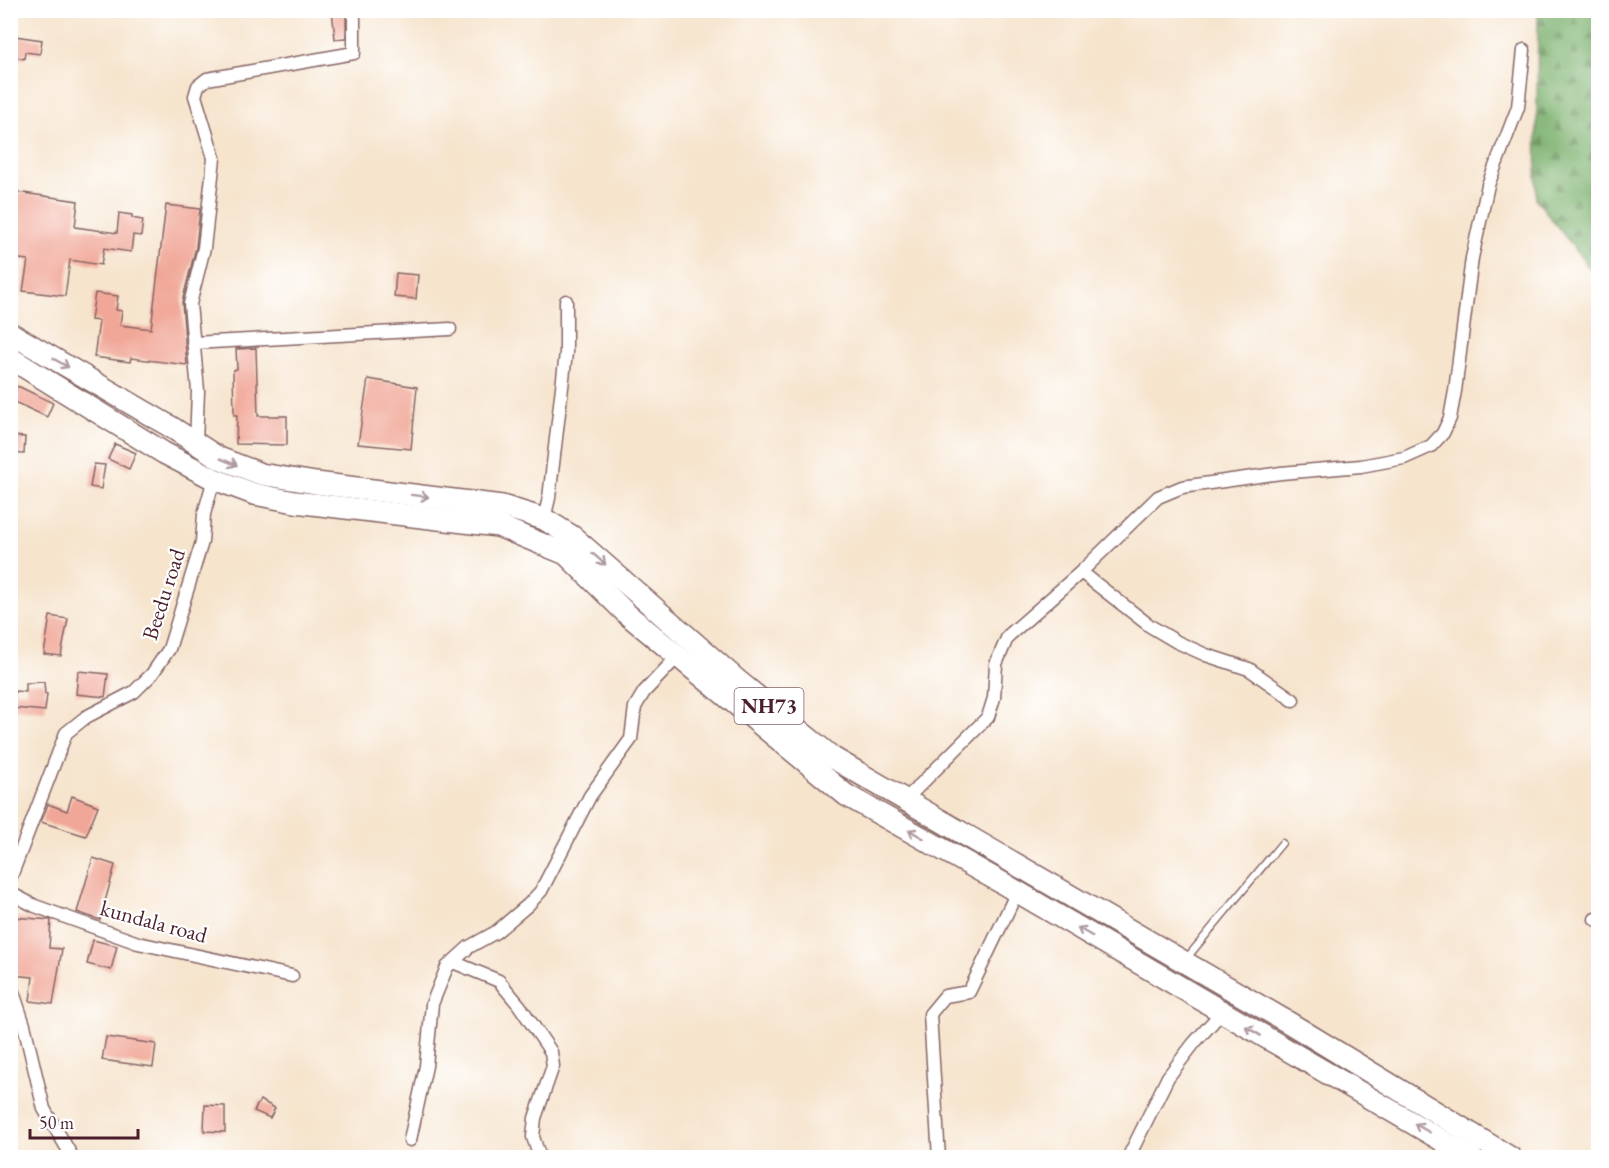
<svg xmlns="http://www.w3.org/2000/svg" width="1609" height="1168" font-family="'EB Garamond',serif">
<defs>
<pattern id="forest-firs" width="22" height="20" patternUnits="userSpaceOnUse" patternTransform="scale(1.5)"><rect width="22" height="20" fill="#7cb16d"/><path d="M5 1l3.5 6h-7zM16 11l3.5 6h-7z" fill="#688f5a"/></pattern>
</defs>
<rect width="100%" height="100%" fill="#fff"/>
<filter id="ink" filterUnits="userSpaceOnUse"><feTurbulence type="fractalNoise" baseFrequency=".0167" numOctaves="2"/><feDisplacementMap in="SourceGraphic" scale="12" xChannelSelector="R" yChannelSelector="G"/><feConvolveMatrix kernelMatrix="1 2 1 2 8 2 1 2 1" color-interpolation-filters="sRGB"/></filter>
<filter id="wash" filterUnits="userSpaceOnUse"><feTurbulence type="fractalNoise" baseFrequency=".008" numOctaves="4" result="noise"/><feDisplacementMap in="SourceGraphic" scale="24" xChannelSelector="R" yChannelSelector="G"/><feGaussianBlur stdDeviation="1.35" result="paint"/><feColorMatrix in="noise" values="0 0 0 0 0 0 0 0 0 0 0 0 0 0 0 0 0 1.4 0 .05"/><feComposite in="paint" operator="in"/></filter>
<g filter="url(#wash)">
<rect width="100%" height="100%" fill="#f6e4cd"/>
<polygon fill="url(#forest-firs)" stroke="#63684c" stroke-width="1.5" points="1538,11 1598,11 1598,279 1536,199"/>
<g id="blocks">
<g fill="#f1a798">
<polygon points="332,10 346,10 346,38 335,39"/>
<polygon points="15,36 42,40 40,54 25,52 24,59 11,57"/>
<polygon points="10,191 78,201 75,227 117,233 119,213 132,215 132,218 143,220 141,236 133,235 131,252 104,248 101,265 70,260 65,296 23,291 28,260 10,258"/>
<polygon points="166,205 200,209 196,247 182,302 187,365 131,358 130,362 94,357 99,321 91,320 95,293 118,296 116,310 122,311 120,325 151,329"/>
<polygon points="396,273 418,275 416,299 394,297"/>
<polygon points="256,348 258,416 287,416 287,445 236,444 237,415 234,415 233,370 237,369 236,349"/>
<polygon points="368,379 417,387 411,449 358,444"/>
<polygon points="12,386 20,387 53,403 47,417 10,400"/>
<polygon points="10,436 25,437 24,454 10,453"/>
<polygon points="115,444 136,453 129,469 108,459"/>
<polygon points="94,464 105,465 101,489 90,487"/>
<polygon points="50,616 68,619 61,656 44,654"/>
<polygon points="78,671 108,674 105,697 76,694"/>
<polygon points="44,682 45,694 47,694 45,711 14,708 15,691 26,692 26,683"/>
<polygon points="72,796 98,806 86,836 41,822 48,804 67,811"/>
<polygon points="93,858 115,865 100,920 77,912"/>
<polygon points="13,917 51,920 49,948 62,949 53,1004 30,1001 33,977 10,975"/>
<polygon points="93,940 117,946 111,970 87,964"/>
<polygon points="106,1037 156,1044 153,1067 102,1060"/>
<polygon points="260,1100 275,1108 270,1118 254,1111"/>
<polygon points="205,1105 225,1106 225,1132 204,1131"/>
</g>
</g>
</g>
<g filter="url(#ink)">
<use href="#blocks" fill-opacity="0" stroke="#866464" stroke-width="1.5"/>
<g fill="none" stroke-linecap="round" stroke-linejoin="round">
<g stroke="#866464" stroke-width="9">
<polyline id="service" points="1186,959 1282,843"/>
</g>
<g stroke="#866464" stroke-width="15">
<g id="minor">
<polyline points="193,343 450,329"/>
<polyline points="196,444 198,391 190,304 204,248 214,158 195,96 198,86 207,79 354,53 354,10"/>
<polyline points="544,519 549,498 566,353 566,301"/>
<polyline points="1081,572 1150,626 1177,642 1206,655 1249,669 1293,700"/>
<polyline points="905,800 988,717 994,698 996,664 1008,636 1081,572 1158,497 1182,487 1281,473 1361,466 1404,458 1431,446 1443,433 1450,418 1455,391 1472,258 1488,185 1518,107 1524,50"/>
<polyline points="10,879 66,733 86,717 134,692 152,674 169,649 202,542 204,514 214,479"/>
<polyline points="10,893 35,906 138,943 292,976"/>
<polyline points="1595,919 1598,920"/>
<polyline points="453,962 499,981 519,1005 551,1052 553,1066 535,1118 533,1137 540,1158"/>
<polyline points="10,983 24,1025 44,1109 73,1158"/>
<polyline points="410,1140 426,1066 432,1004 447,967 469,947 496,932 528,905 541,891 590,796 631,739 635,707 644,692 678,656"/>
<polyline points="939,1158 930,1014 945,996 969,992 1017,892"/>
<polyline points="1128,1158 1168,1077 1194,1043 1222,1012"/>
</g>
</g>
<g stroke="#866464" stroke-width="24">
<g id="trunk">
<polyline points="10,333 171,427 219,458 261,474 316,483 502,506 544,519 573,537 738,681 833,758 1291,1024 1511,1158"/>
<polyline points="10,358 164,453 214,479 254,494 295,502 498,526 566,554 628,615 846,795 1004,884 1472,1158"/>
</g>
</g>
<use href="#service" stroke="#fff" stroke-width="6"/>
<use href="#minor" stroke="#fff" stroke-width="12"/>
<use href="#trunk" stroke="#fff" stroke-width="21"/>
</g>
<defs><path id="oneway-shaft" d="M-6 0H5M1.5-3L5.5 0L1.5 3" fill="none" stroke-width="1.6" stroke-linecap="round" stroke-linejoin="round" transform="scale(1.5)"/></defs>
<g stroke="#ae9aa0">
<use href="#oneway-shaft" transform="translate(61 363) rotate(30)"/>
<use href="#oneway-shaft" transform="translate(229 462) rotate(22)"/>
<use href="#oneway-shaft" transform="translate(420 496) rotate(7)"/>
<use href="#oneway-shaft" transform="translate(599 559) rotate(41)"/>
<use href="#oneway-shaft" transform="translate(916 834) rotate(-150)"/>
<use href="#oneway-shaft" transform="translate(1085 932) rotate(-150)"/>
<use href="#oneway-shaft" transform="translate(1253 1031) rotate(-149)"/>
<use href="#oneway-shaft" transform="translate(1422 1128) rotate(-150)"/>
</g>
</g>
<g text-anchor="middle" stroke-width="4.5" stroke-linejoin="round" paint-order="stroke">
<rect fill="#fff" stroke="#80626b" stroke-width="1.5" x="734.5" y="688" width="69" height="36" rx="4.5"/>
<g font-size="21" font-weight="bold" fill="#4a1f2b">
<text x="769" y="713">NH73</text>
</g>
<g font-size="22" fill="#4a1f2b" stroke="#fff">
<text transform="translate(163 594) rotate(-72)" y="8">Beedu road</text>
<text transform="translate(154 921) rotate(15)" y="8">kundala road</text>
</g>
</g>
<rect width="1609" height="1168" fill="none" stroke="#fff" stroke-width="36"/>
<path d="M30 1129v9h108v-9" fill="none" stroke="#4a1f2b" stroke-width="3"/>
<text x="39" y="1129" font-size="18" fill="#4a1f2b" stroke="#ffffff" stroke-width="4.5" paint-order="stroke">50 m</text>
</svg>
